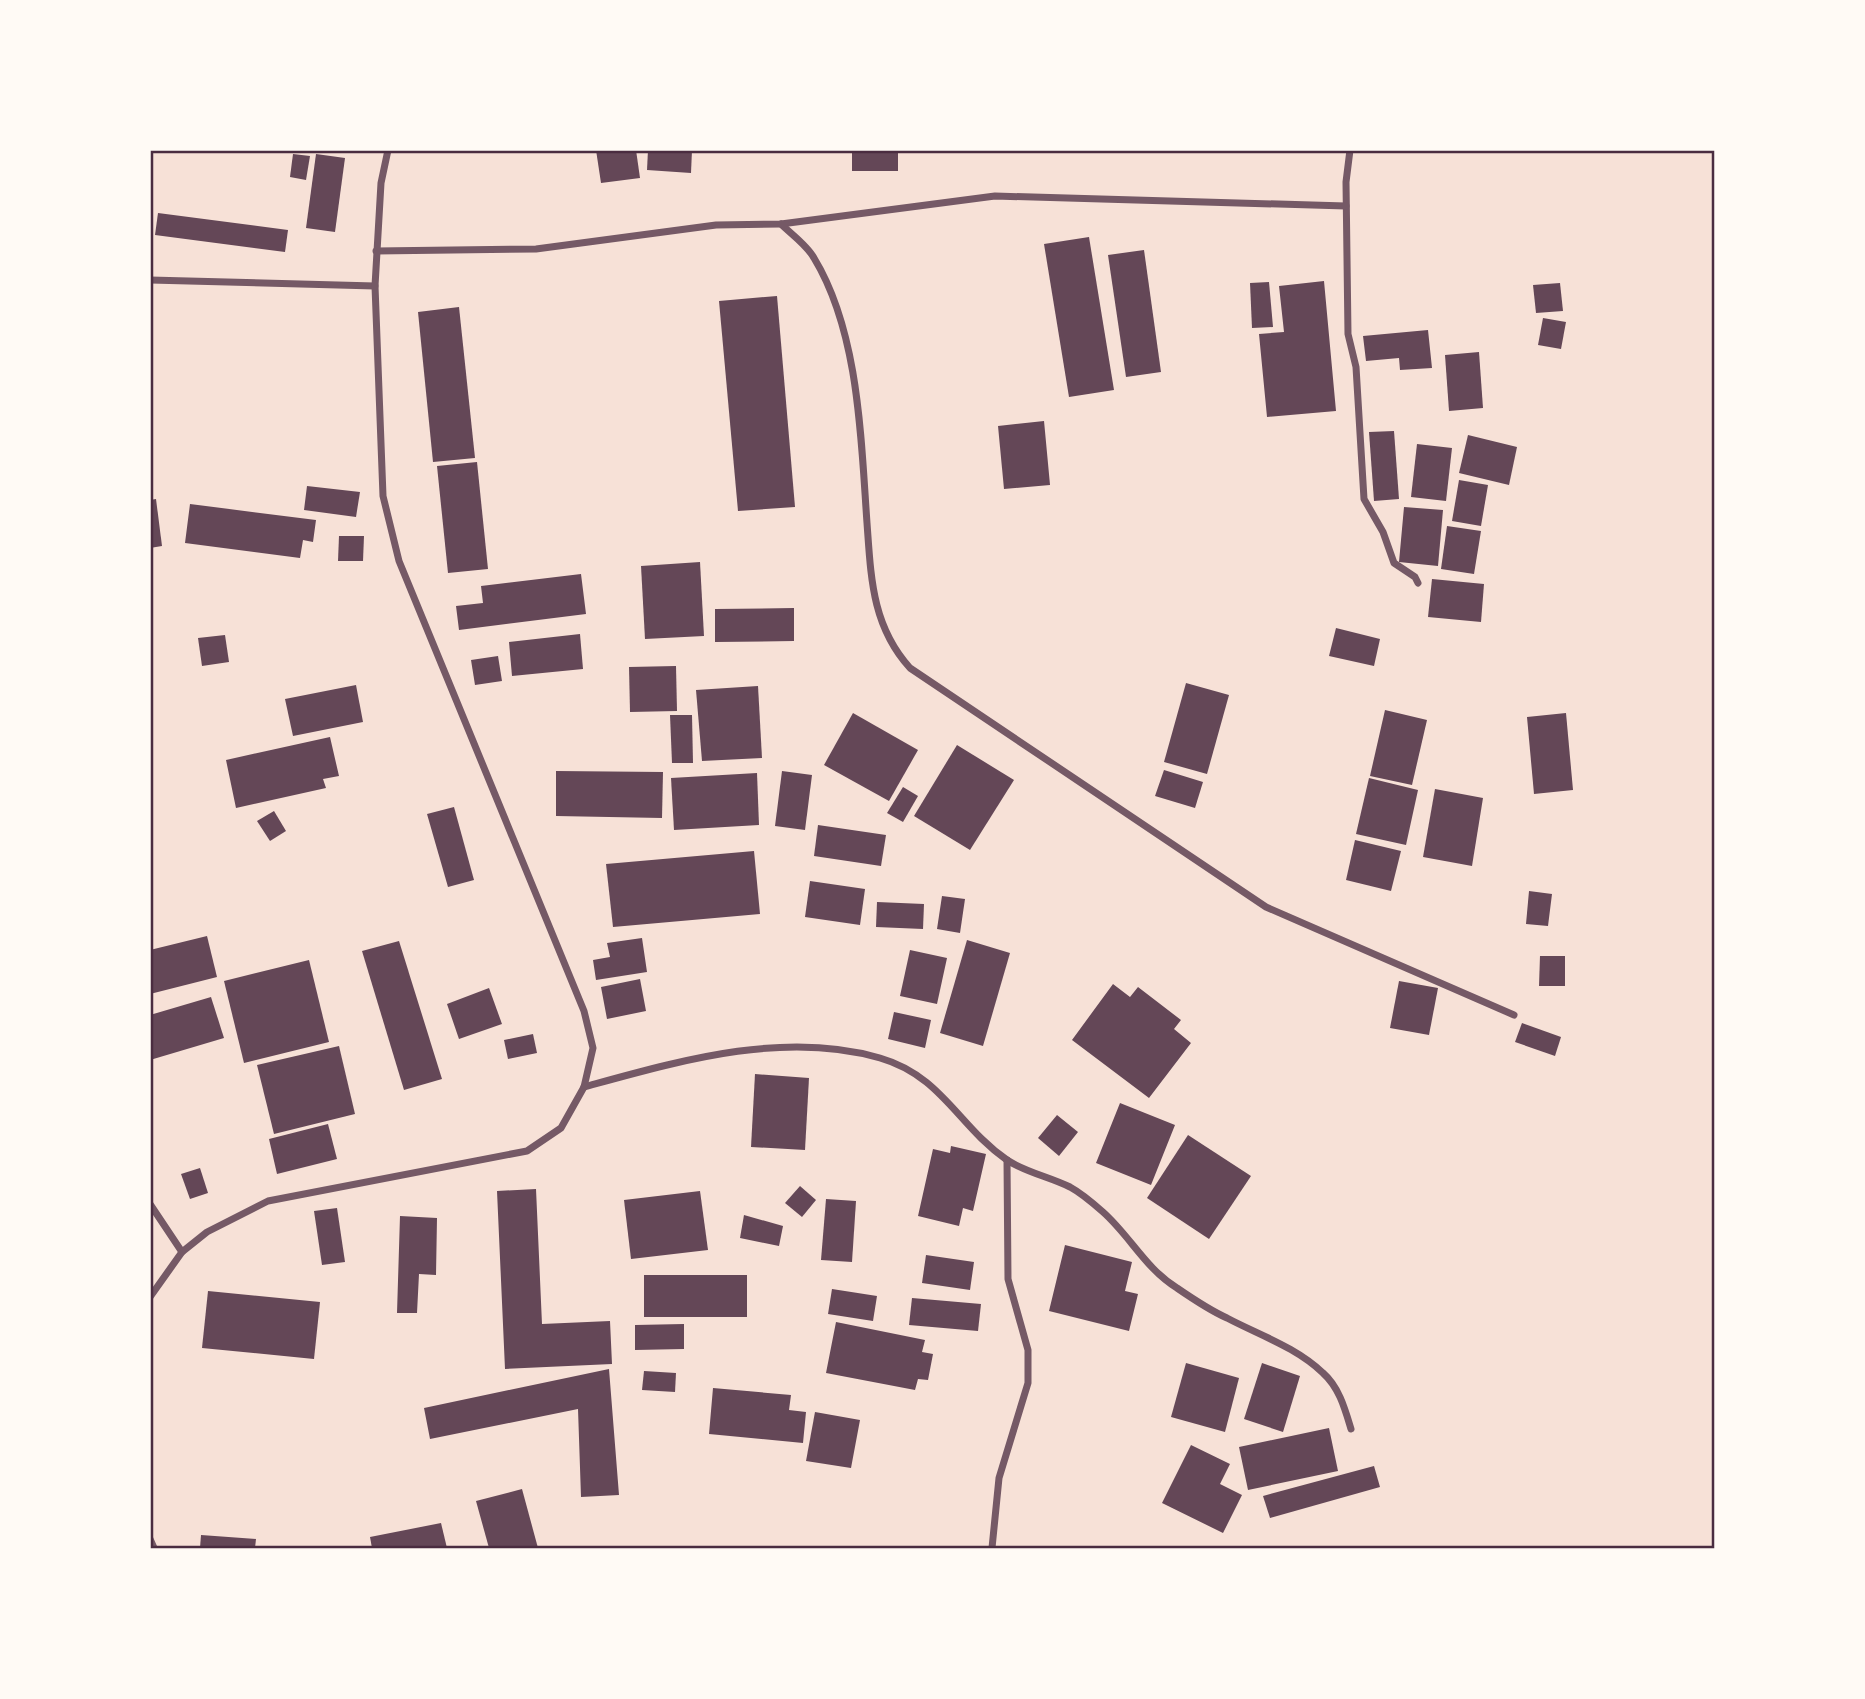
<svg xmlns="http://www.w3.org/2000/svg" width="1865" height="1699" font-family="'Public Sans',sans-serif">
<rect width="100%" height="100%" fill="#f7e1d7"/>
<g fill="#644757">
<polygon points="596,150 636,150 640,178 601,183"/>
<polygon points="648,150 692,150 691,173 647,170"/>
<rect x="852" y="150" width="46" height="21"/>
<polygon points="293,154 310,156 306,180 290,177"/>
<polygon points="316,154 345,158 335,232 306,228"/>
<polygon points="158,213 288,230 285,252 155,235"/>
<polygon points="1089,237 1114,390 1069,397 1044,244"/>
<polygon points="1144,250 1161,372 1126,377 1108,255"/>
<polygon points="1324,281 1336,411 1267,417 1259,334 1284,332 1279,286"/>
<polygon points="1269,282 1273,327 1252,328 1250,283"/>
<polygon points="1560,283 1563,311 1536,313 1533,285"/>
<polygon points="777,296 795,507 738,511 719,301"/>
<polygon points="459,307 475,458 433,462 418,312"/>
<polygon points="1543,318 1566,322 1561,349 1538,345"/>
<polygon points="1428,330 1432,368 1400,370 1399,358 1366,361 1363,336"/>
<polygon points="1479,352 1483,408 1449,411 1445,355"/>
<polygon points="1044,421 1050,485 1004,489 998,426"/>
<polygon points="1394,431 1399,499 1374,501 1369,432"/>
<polygon points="1468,435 1517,447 1509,485 1459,473"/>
<polygon points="1417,444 1452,448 1446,501 1411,497"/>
<polygon points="477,462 488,569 448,573 437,466"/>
<polygon points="1459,480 1488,485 1481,526 1452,521"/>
<polygon points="307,486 360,492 356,517 304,510"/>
<polygon points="156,499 162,546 150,548 150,500"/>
<polygon points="190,504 316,520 313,542 303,540 300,558 185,543"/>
<polygon points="1404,507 1443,510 1438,566 1399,562"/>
<polygon points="1447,526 1481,531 1474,574 1441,569"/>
<polygon points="339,536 364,536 363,561 338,561"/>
<polygon points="700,562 704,636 645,639 641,566"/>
<polygon points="581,574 586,614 459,630 456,606 483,603 481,586"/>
<polygon points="1432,579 1484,584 1481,622 1428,617"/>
<polygon points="794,608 794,641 715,642 715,609"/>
<polygon points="1336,628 1380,639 1374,666 1329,656"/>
<polygon points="580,634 583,669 512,676 509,642"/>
<polygon points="225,635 229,662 202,666 198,638"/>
<polygon points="498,656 502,681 475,685 471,660"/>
<polygon points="676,666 677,711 630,712 629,667"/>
<polygon points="1186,683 1229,695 1207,774 1164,762"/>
<polygon points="356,685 363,722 293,736 285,699"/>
<polygon points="758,686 762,758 702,761 696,690"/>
<polygon points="1385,710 1427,720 1412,785 1370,776"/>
<polygon points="853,713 918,750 889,801 824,765"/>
<polygon points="1566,713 1573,790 1534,794 1527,717"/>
<polygon points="670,715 692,715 693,763 672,763"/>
<polygon points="330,737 339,776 323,779 326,788 236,808 226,760"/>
<polygon points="957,745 1014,780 970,850 914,816"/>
<polygon points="1164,770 1203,782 1195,808 1155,796"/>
<polygon points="556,771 663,772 662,818 556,816"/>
<polygon points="782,771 812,775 805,830 775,826"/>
<polygon points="757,773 759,825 674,830 671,778"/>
<polygon points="1369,778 1418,790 1406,845 1356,834"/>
<polygon points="903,787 918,796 903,822 887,813"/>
<polygon points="1435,789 1483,798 1472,866 1423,857"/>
<polygon points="454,807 474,880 448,887 427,814"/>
<polygon points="274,811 286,831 270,841 257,821"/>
<polygon points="818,825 886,835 881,866 814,856"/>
<polygon points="1355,840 1401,851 1391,891 1346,880"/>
<polygon points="754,851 760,914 613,927 606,864"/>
<polygon points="810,881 865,889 860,925 805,917"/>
<polygon points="1529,891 1552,894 1548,926 1526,924"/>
<polygon points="942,896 965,899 960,933 937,929"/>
<polygon points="877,902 924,904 923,929 876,927"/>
<polygon points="207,936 217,977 150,994 150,950"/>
<polygon points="642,938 647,972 596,980 593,960 610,957 607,943"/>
<polygon points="967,940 1010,953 983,1046 940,1033"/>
<polygon points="399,941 442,1079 404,1090 362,951"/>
<polygon points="910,950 947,958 937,1004 900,996"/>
<polygon points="1540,956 1565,956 1565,986 1539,986"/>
<polygon points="309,960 329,1042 244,1063 224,981"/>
<polygon points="640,979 646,1011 607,1019 601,987"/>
<polygon points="1399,981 1438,988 1429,1035 1390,1028"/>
<polygon points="1113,984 1130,997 1138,987 1181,1020 1174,1029 1191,1043 1149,1098 1072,1040"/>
<polygon points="489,988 502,1024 459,1039 447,1004"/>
<polygon points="211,997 224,1038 150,1060 150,1015"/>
<polygon points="894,1012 931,1020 925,1048 888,1039"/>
<polygon points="1522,1023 1561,1037 1555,1056 1515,1042"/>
<polygon points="533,1034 537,1053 508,1059 504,1040"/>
<polygon points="339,1046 355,1114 274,1134 257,1065"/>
<polygon points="755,1074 809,1078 805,1150 751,1147"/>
<polygon points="1120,1103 1175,1125 1151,1185 1096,1163"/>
<polygon points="1057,1115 1078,1132 1059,1156 1038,1138"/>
<polygon points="328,1124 337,1159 277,1174 269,1139"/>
<polygon points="1188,1135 1251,1176 1209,1239 1147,1198"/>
<polygon points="951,1146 986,1154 973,1211 963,1208 959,1226 918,1216 933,1149 950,1153"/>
<polygon points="200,1168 208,1193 190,1199 181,1174"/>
<polygon points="800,1186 816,1200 802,1217 785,1203"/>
<polygon points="536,1189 542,1324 610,1321 612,1364 505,1369 497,1191"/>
<polygon points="700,1191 708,1250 631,1259 624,1200"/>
<polygon points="826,1199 856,1201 852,1262 821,1260"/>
<polygon points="337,1208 345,1262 322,1265 314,1211"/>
<polygon points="744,1215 783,1226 779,1246 740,1238"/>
<polygon points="400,1216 437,1218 436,1275 419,1274 417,1313 397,1313"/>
<polygon points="1065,1245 1132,1262 1125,1291 1138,1294 1129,1331 1049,1311"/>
<polygon points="926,1255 974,1262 970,1290 922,1283"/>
<rect x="644" y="1275" width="103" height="42"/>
<polygon points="832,1289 877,1296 873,1321 828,1314"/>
<polygon points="208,1291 320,1302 314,1359 202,1348"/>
<polygon points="912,1298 981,1304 978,1331 909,1325"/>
<polygon points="836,1322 925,1340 922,1352 933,1354 928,1380 918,1379 915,1390 826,1373"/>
<polygon points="684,1324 684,1349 635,1350 635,1325"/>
<polygon points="1186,1363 1239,1378 1225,1432 1171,1417"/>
<polygon points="1262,1363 1300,1376 1283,1432 1244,1419"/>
<polygon points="609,1369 619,1495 581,1497 578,1409 430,1439 424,1408"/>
<polygon points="644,1371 676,1373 675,1392 642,1390"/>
<polygon points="713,1388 791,1395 789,1410 806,1412 803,1443 709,1434"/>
<polygon points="815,1412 860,1420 851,1468 806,1461"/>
<polygon points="1329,1428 1338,1471 1248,1490 1239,1447"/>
<polygon points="1191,1445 1230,1464 1220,1484 1242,1495 1223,1533 1162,1503"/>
<polygon points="1374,1466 1380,1487 1270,1518 1263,1496"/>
<polygon points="522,1489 538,1548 489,1548 476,1501"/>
<polygon points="441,1523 447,1548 372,1548 370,1537"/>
<polygon points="201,1535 256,1539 255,1548 200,1548"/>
</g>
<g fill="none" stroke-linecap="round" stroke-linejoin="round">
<g stroke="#755966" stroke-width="7">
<polyline points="1350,150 1346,182 1348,334 1356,367 1364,499 1383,532 1394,563 1415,577 1418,583"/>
<path d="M781,224C791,234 807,245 814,258C859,332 861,439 867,523C871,578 872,626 910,668L1266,907L1514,1015"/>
<polyline points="376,251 536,249 716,225 781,224 995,196 1346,206"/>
<polyline points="150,280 375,286"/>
<path d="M584,1087C679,1061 783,1030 880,1058C942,1076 958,1126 1007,1160C1025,1172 1050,1177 1070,1187C1081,1193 1094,1204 1103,1212C1130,1236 1146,1269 1177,1288C1193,1299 1209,1310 1227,1318C1259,1335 1296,1347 1323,1373C1339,1387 1345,1409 1351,1429"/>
<polyline points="150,1204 182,1252"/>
<polyline points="150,1297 182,1252 207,1232 268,1201 527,1151 561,1128 584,1087 593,1048 584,1011 399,561 383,496 375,286 381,183 388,150"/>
<polyline points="150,1539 154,1548"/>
<polyline points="992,1548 999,1478 1028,1383 1028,1350 1008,1279 1007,1160"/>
</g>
</g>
<rect width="1865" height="1699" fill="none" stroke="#fffaf5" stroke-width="304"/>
<rect x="152" y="152" width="1561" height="1395" fill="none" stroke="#4a2c40" stroke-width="2.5"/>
</svg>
